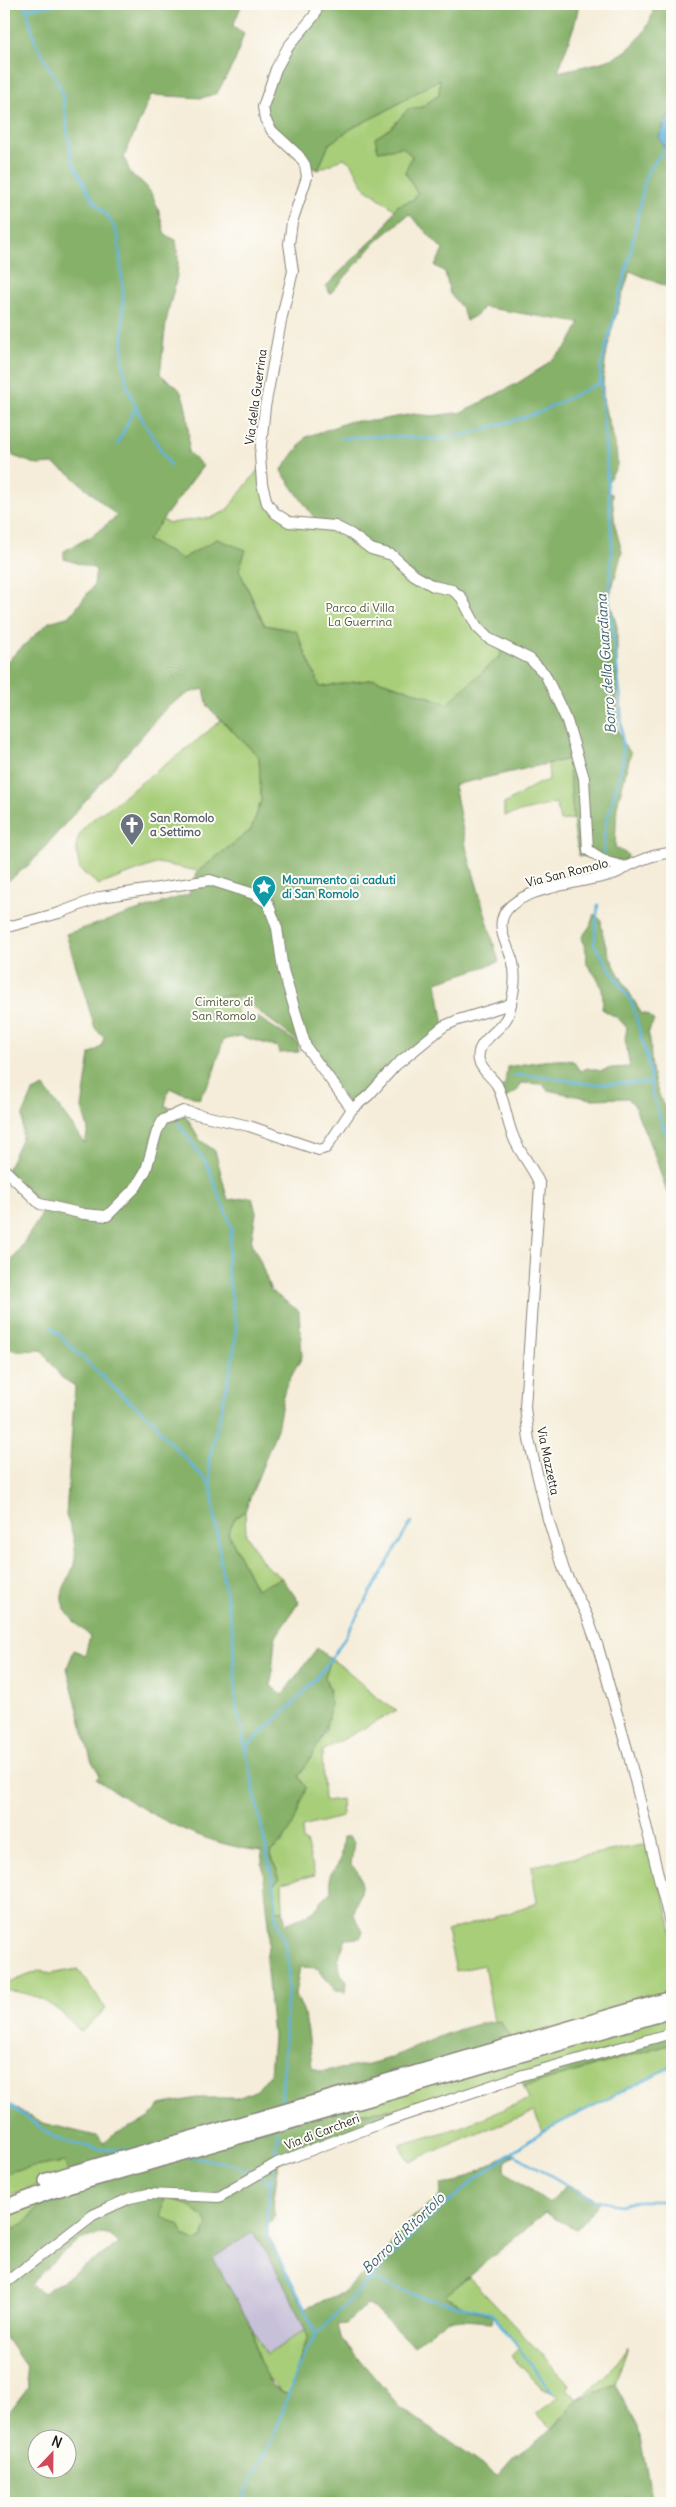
<svg xmlns="http://www.w3.org/2000/svg" width="676" height="2507" font-family="Delius,sans-serif">
<rect width="100%" height="100%" fill="#fdfcf7"/>
<filter id="ink" filterUnits="userSpaceOnUse"><feTurbulence type="fractalNoise" baseFrequency=".02" numOctaves="2"/><feDisplacementMap in="SourceGraphic" scale="10" xChannelSelector="R" yChannelSelector="G"/><feConvolveMatrix kernelMatrix="1 2 1 2 8 2 1 2 1" color-interpolation-filters="sRGB"/></filter>
<filter id="wash" filterUnits="userSpaceOnUse"><feTurbulence type="fractalNoise" baseFrequency=".0096" numOctaves="4" result="noise"/><feDisplacementMap in="SourceGraphic" scale="20" xChannelSelector="R" yChannelSelector="G"/><feGaussianBlur stdDeviation="1.12" result="paint"/><feColorMatrix in="noise" values="0 0 0 0 0 0 0 0 0 0 0 0 0 0 0 0 0 1.4 0 .05"/><feComposite in="paint" operator="in"/></filter>
<g filter="url(#wash)">
<rect width="100%" height="100%" fill="#f5edd9"/>
<polygon fill="#c7c0d9" points="253,2232 285,2285 306,2329 267,2355 213,2257"/>
<g fill="#a8ce79" stroke="#62754a">
<polygon points="440,78 439,94 422,107 408,110 391,128 375,138 379,151 402,147 412,156 405,172 417,193 414,199 397,206 395,210 364,187 352,164 344,158 318,170 329,144 354,127 384,112"/>
<polygon points="261,466 267,503 289,522 335,526 452,590 500,643 501,655 448,703 375,679 320,687 296,631 265,625 239,570 217,539 182,559 147,540 162,520 170,523 213,517 226,511"/>
<path d="M221,720L259,757L261,801L251,830L198,871L158,863L99,885L80,870C78,859 74,846 79,836C86,820 106,811 118,801C152,773 189,749 221,720Z"/>
<path d="M568,759L574,819L560,821L556,803L504,816V804C520,796 532,784 549,780L548,764Z"/>
<polygon points="211,996 238,996 237,1022 211,1021"/>
<polygon points="245,1511 246,1535 265,1565 282,1578 256,1589 228,1533 235,1518"/>
<path d="M331,1659C355,1674 371,1698 397,1710L322,1751L324,1801L341,1799L342,1817L302,1827L303,1841L306,1842L315,1875L282,1883L283,1910H276L274,1884L280,1879L270,1852L284,1841L299,1776L326,1731L330,1689L325,1678Z"/>
<polygon points="652,1843 672,1931 672,1999 515,2045 500,2022 494,2022 484,1965 456,1971 447,1931 509,1913 537,1902 531,1866"/>
<path d="M78,1969L106,2009L81,2032C61,2009 35,1990 4,1991V1985L41,1970L50,1974Z"/>
<polygon points="672,2010 672,2033 410,2113 396,2109 355,2113 345,2105"/>
<polygon points="672,2043 672,2066 543,2132 534,2112 474,2134 410,2162 400,2145 458,2128 529,2099 524,2087"/>
<polygon points="64,2162 70,2174 4,2197 4,2175 16,2170"/>
<polygon points="53,2190 26,2222 4,2235 4,2208"/>
<path d="M165,2195C180,2201 199,2208 208,2223L203,2238L196,2241L183,2236L162,2216Z"/>
<polygon points="469,2277 570,2385 567,2390 578,2399 605,2378 628,2346 615,2384 578,2399 552,2429 536,2413 559,2397 542,2388 511,2356 519,2348 493,2315 468,2309 444,2296"/>
<path d="M252,2328L267,2355L306,2329L308,2336L288,2395C261,2379 257,2358 252,2328Z"/>
</g>
<g fill="#86b169" stroke="#516642" fill-rule="evenodd">
<path d="M4,4H242L233,26L244,33L235,61L217,93L202,98L151,95L124,157L131,175C155,186 159,212 165,235L176,240C181,270 176,280 169,308C164,330 163,353 160,374C165,379 174,383 179,389C188,402 190,436 188,452L203,466L147,540L182,559L217,539L246,550L239,570L264,625L296,631L320,687L375,679L448,703L501,655L500,643L488,638L461,597L433,586L351,534L320,526L281,471L306,437L351,421H373L413,414L433,416L463,412L516,384L543,367L568,346L580,323L483,307L478,314L466,321L462,308L450,294L445,272L435,266L443,250L409,214L377,241L330,294L326,286L383,230L397,206L414,199L417,193L405,172L412,156L402,147L378,151L375,138L391,128L408,109L422,107L439,95L440,79L384,112L354,127L329,144L318,170L305,165L265,119L266,93L319,4H637H579L575,23L558,72C574,68 605,63 618,56C636,46 653,24 654,4H672V109L663,124L664,147L672,151V289L630,271C617,312 602,352 603,395C604,418 618,440 617,463C617,473 607,475 607,491L612,494L615,526L622,552L609,599L617,627V727L622,742L631,753L617,806L615,847L628,855L625,861L579,856L574,829L568,759L454,785L467,851L499,962L437,982L444,1026L352,1109L306,1047L238,996H212L211,1021L237,1022L259,1018L298,1043L299,1052L279,1053L277,1047L240,1036L223,1040L212,1078L199,1099L169,1088L165,1106L183,1111L200,1140L215,1151L228,1200L252,1197L256,1213L251,1243L259,1258L271,1291L299,1311L302,1357L285,1388L277,1429L245,1511L235,1518L228,1533L256,1589L282,1578L299,1602L275,1638L271,1686L282,1695L317,1648L331,1659L325,1678C340,1711 318,1749 299,1776L306,1788C296,1816 294,1834 270,1852L280,1879L274,1884L276,1909L283,1910L286,1924L313,1912L331,1891L330,1875L340,1861L343,1837H350L354,1841L351,1865C371,1880 356,1896 354,1915L363,1932L360,1938L346,1939C339,1958 332,1965 347,1981L346,1992L336,1991L317,1968L300,1967L295,1994L303,2010L308,2031L312,2067L321,2071C342,2069 365,2066 386,2059C422,2046 461,2023 500,2021L515,2045L70,2174L64,2162L16,2170L4,2175V2101L39,2122L96,2136L105,2143C119,2125 148,2128 159,2105L197,2098H238L257,2090L270,2074L273,2036L266,1961L270,1933L261,1851C200,1844 146,1813 96,1779L100,1775L91,1760L67,1668L74,1650L85,1655L90,1636C81,1628 67,1617 63,1604C58,1591 71,1577 74,1564C78,1550 72,1529 66,1516L75,1386L61,1377L42,1350L16,1351L4,1347V1273L41,1216L40,1203L7,1170L22,1137L23,1115L33,1092L44,1087L85,1143L88,1129L82,1108L90,1054L101,1047L104,1038L95,1028L66,934L189,894L198,871L251,830L261,801L259,757L208,707L204,689L189,693L167,707L30,864L4,884V664L49,622L70,616L94,585L96,569L64,559V551L92,536L117,516L70,474L53,464L38,465L13,456L4,431V415L6,413L4,339Z"/>
<path d="M594,914L601,920C603,955 625,983 641,1013L649,1015L654,1021L648,1032C652,1046 650,1046 651,1059C652,1080 660,1100 670,1118L668,1129L672,1141V1215L671,1196L667,1193L656,1159L634,1105L628,1098L591,1099L547,1090L543,1084L520,1083L518,1090L503,1100L498,1089L505,1085L507,1067C523,1064 559,1057 573,1061L580,1071L587,1068L601,1071L611,1068L630,1067L625,1039L627,1028L619,1019L602,1009C605,985 599,981 586,963L587,955L582,937L590,926Z"/>
<polygon points="672,2033 672,2043 524,2087 519,2076"/>
<path d="M345,2105L355,2113L396,2109L410,2113L277,2163C279,2179 270,2204 275,2216L267,2227V2233L304,2308L342,2293L379,2262L395,2238L412,2218L439,2197L441,2185L455,2183L512,2153L516,2155L506,2161L504,2171L549,2203L567,2184L600,2202L576,2230L546,2212L445,2296L468,2309L493,2315L492,2322L448,2319L413,2346L374,2308L366,2305L346,2324L337,2325L340,2337L399,2406L497,2476L514,2457L553,2429L578,2399L615,2384L638,2427L653,2503H9L4,2499V2414L10,2411L28,2387L26,2367L4,2335V2235L26,2222L53,2190ZM165,2195C180,2201 199,2209 208,2223L203,2238L196,2241L183,2236L180,2226L162,2216ZM253,2232L285,2285L308,2336L288,2395L272,2386L257,2356L252,2328L213,2258ZM102,2233L110,2235L119,2244L43,2293L31,2285C40,2273 67,2247 80,2240C87,2237 95,2237 102,2233ZM38,2440H68V2470H38Z"/>
</g>
<polygon fill="#62b4dd" stroke="#3f687c" points="672,109 672,151 664,147 659,137"/>
<g fill="none" stroke-linecap="round" stroke-linejoin="round">
<g stroke="#62b4dd" stroke-width="2.5">
<polyline points="25,4 36,43 62,91 72,160 92,199 109,218 118,236 123,290 123,362 128,389 143,421 170,465"/>
<polyline points="27,9 60,4"/>
<polyline points="341,438 378,436 439,439 464,435 538,413 601,382"/>
<polyline points="117,445 135,408"/>
<polyline points="603,854 605,827 623,761 620,693 609,597 612,544 600,370 630,255 644,184 647,173 666,146"/>
<polyline points="598,905 594,944 632,1003 649,1065 652,1094 672,1151"/>
<polyline points="514,1075 542,1076 590,1084 651,1083"/>
<polyline points="178,1123 207,1164 232,1228 227,1267 236,1328 235,1343 231,1369 209,1460 210,1477 222,1573 233,1633 236,1703 275,1892 276,1919 285,1942 289,1970 281,2106"/>
<polyline points="51,1327 117,1391 154,1421 164,1436 209,1484"/>
<polyline points="244,1749 294,1703 324,1669 342,1642 411,1522"/>
<polyline points="4,2101 56,2139 100,2149 130,2150"/>
<polyline points="512,2153 593,2200 620,2205 637,2201 672,2201"/>
<path d="M190,2157C213,2160 233,2163 254,2174"/>
<polyline points="274,2161 278,2131"/>
<polyline points="273,2169 267,2210 268,2239 300,2297 316,2335"/>
<polyline points="259,2176 271,2182"/>
<polyline points="372,2279 423,2298 488,2312 493,2315 553,2393"/>
<polyline points="241,2503 276,2430 299,2365 316,2335 421,2226 479,2176 540,2133 672,2066"/>
</g>
</g>
</g>
<g filter="url(#ink)">
<g fill="none" stroke-linecap="round" stroke-linejoin="round">
<g stroke="#88847a" stroke-width="12">
<g id="minor">
<polyline points="319,4 314,16 288,47 276,69 263,107 265,119 272,131 299,156 305,165 307,177 292,222 289,244 293,271 282,316 265,407 260,455 262,484 267,503 275,513 289,522 335,526 351,534 371,549 392,555 414,575 433,586 452,590 461,597 477,627 488,638 530,659 545,674 567,721 584,778 588,850 607,862 626,867"/>
<path d="M672,853C658,853 638,861 626,867C622,869 620,872 616,873C589,883 509,886 502,920C499,935 510,949 513,963C517,979 513,996 509,1012C505,1031 474,1039 479,1061C482,1071 492,1077 497,1085C505,1101 506,1119 513,1136C519,1153 533,1167 540,1185L525,1407L529,1440L548,1519L564,1570L587,1616L598,1647L629,1756L672,1931"/>
<polyline points="4,928 59,913 101,897 210,880 254,894 268,903 277,928 283,970 306,1047 352,1109"/>
<polyline points="4,1169 40,1204 84,1214 107,1216 136,1187 146,1170 157,1131 163,1120 183,1111 249,1126 310,1147 319,1150 326,1148 352,1109 369,1095 396,1065 444,1026 458,1020 511,1004"/>
<polyline points="4,2284 93,2215 130,2198 148,2194 219,2197 277,2163 387,2121 523,2075 672,2033"/>
</g>
</g>
<g stroke="#88847a" stroke-width="18">
<g id="highway">
<polyline points="47,2181 672,1999"/>
<polyline points="4,2208 53,2190 672,2010"/>
</g>
</g>
<use href="#minor" stroke="#fff" stroke-width="10"/>
<use href="#highway" stroke="#fff" stroke-width="15"/>
</g>
</g>
<defs>
<g id="church-pin" transform="scale(1.25)"><path d="M0 17L-7.5 6A9.5 9.5 0 1 1 7.5 6Z" fill="#6b7280" stroke="#fdfcf7"/><path d="M-1.2-6h2.4v3.5h3.3v2.4h-3.3V6h-2.4V-.1h-3.3v-2.4h3.3Z" fill="#fff"/></g>
<g id="sight-pin" transform="scale(1.25)"><path d="M0 17L-7.5 6A9.5 9.5 0 1 1 7.5 6Z" fill="#0f9aa8" stroke="#fdfcf7"/><path d="M0-6L1.8-2.2L6-1.7L2.9 1.2L3.7 5.4L0 3.3L-3.7 5.4L-2.9 1.2L-6-1.7L-1.8-2.2Z" fill="#fff"/></g>
</defs>
<g fill-rule="evenodd">
<use href="#church-pin" x="132" y="825"/>
<use href="#sight-pin" x="264" y="887"/>
</g>
<g text-anchor="middle" stroke-width="4" stroke-linejoin="round" paint-order="stroke">
<g font-size="12" fill="#1c1c1c" stroke="#fdfcf7">
<text transform="translate(256 397) rotate(-82)" y="4">Via della Guerrina</text>
<text transform="translate(567 873) rotate(-14)" y="4">Via San Romolo</text>
<text transform="translate(548 1461) rotate(78)" y="4">Via Mazzetta</text>
<text transform="translate(322 2132) rotate(-21)" y="4">Via di Carcheri</text>
</g>
<g font-size="12" fill="#4d5a3d" stroke="#fdfcf7">
<text x="360" y="612">Parco di Villa<tspan x="360" dy="14">La Guerrina</tspan></text>
<text x="224" y="1006">Cimitero di<tspan x="224" dy="14">San Romolo</tspan></text>
</g>
<g font-size="12" font-weight="bold" fill="#5b616d" stroke="#fdfcf7" text-anchor="start">
<text x="150" y="822">San Romolo<tspan x="150" dy="14">a Settimo</tspan></text>
</g>
<g font-size="12" font-weight="bold" fill="#0d838f" stroke="#fdfcf7" text-anchor="start">
<text x="282" y="884">Monumento ai caduti<tspan x="282" dy="14">di San Romolo</tspan></text>
</g>
<g font-size="14" font-style="italic" fill="#3c6073" stroke="#fdfcf7">
<text transform="translate(606 664) rotate(-94)" y="5">Borro della Guardiana</text>
<text transform="translate(403 2233) rotate(-44)" y="5">Borro di Ritortolo</text>
</g>
</g>
<rect width="676" height="2507" fill="none" stroke="#fdfcf7" stroke-width="20"/>
<g transform="translate(52 2454) rotate(22)"><circle r="24" fill="#fdfcf7" stroke="#a3a29f"/>
<path d="M0-4L9 19L0 12L-9 19Z" fill="#d1495b"/>
<text y="-8" font-size="14" font-weight="bold" text-anchor="middle" fill="#1c1c1c">N</text>
</g>
</svg>
